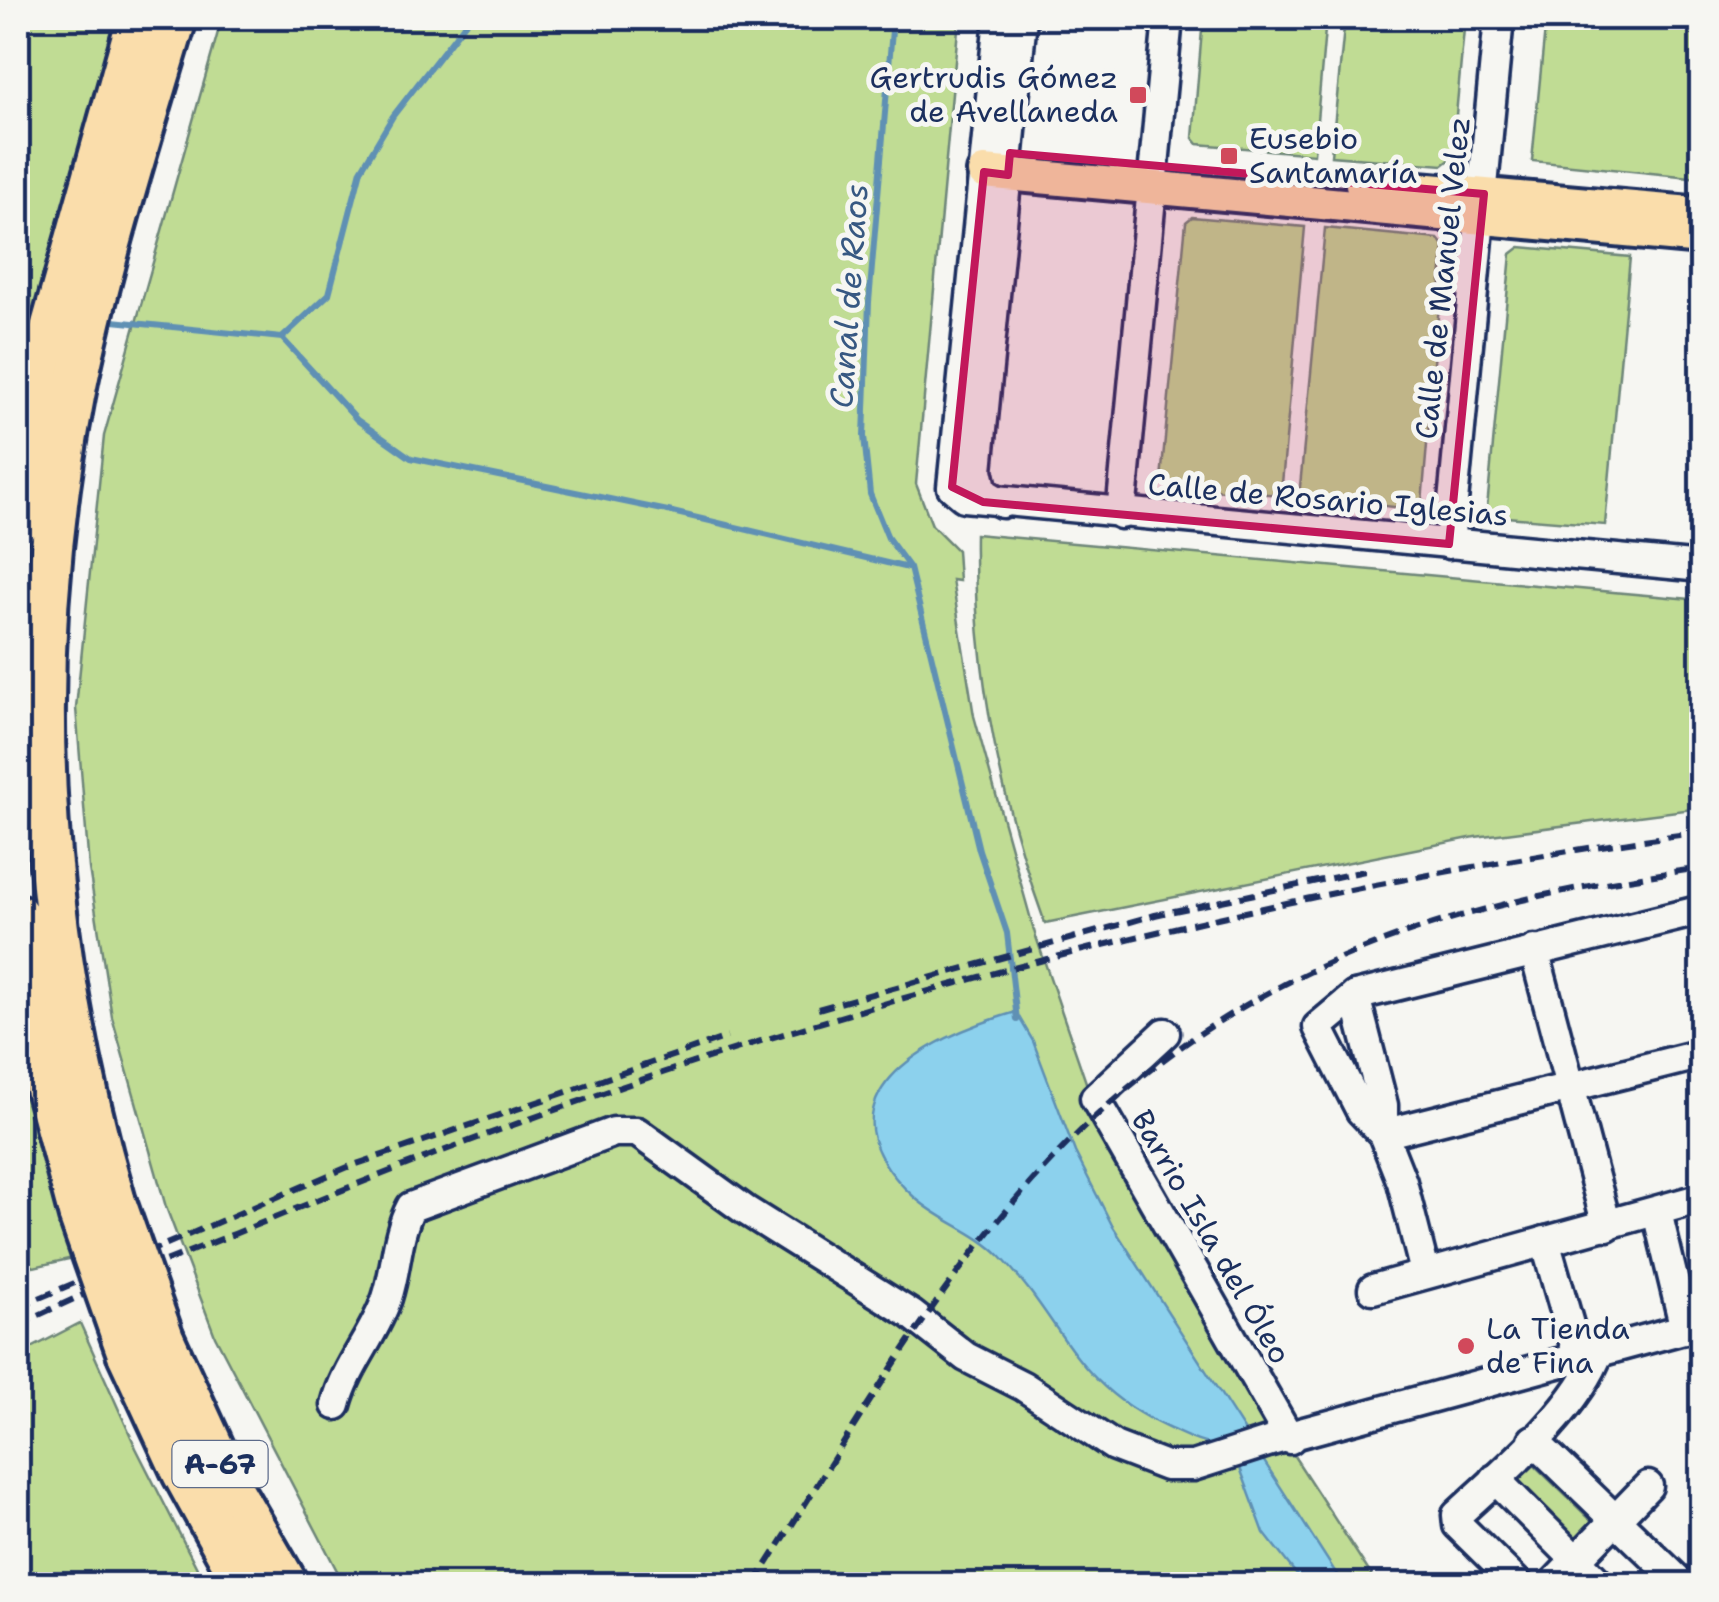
<svg xmlns="http://www.w3.org/2000/svg" width="1719" height="1602" font-family="'Shantell Sans',sans-serif">
<rect width="100%" height="100%" fill="#f6f6f2"/>
<filter id="ink" filterUnits="userSpaceOnUse"><feTurbulence type="fractalNoise" baseFrequency=".01" numOctaves="2"/><feDisplacementMap in="SourceGraphic" scale="20" xChannelSelector="R" yChannelSelector="G"/><feConvolveMatrix kernelMatrix="1 2 1 2 8 2 1 2 1" color-interpolation-filters="sRGB"/></filter>
<g filter="url(#ink)">
<g fill="#c0dc94" stroke="#6e8679" stroke-width="2.5">
<polygon points="18,18 119,18 47,268 18,397"/>
<polygon points="222,18 959,18 916,484 932,525 957,550 959,581 952,580 974,716 1035,934 1102,1129 1294,1456 1377,1584 344,1584 215,1336 166,1207 112,1017 89,868 76,708 104,436"/>
<polygon points="1203,18 1326,18 1314,154 1198,144 1193,138"/>
<polygon points="1345,18 1465,18 1452,158 1443,165 1331,156"/>
<polygon points="1546,18 1701,18 1701,178 1532,161"/>
<polygon points="1192,217 1305,227 1281,495 1168,487 1161,479 1186,222"/>
<polygon points="1325,228 1438,239 1444,246 1422,503 1413,509 1299,497"/>
<polygon points="1520,247 1630,257 1605,525 1494,516 1487,508 1511,254"/>
<path d="M975,534L1701,600V808L1475,837L1045,923C1000,799 973,667 975,534Z"/>
<polygon points="18,1034 73,1258 34,1267 18,1253"/>
<polygon points="80,1323 136,1448 205,1584 18,1584 18,1355"/>
<polygon points="1529,1460 1595,1524 1577,1543 1511,1478"/>
</g>
<path fill="#8cd1ed" stroke="#5f90b4" stroke-width="2.5" d="M1016,1012L1033,1041L1075,1152L1112,1225L1343,1584H1304L1264,1533L1232,1446C1205,1447 1191,1438 1168,1428C1073,1385 1065,1324 1001,1257C976,1231 940,1221 914,1197C807,1098 926,1038 1016,1012Z"/>
<g fill="none" stroke-linecap="round" stroke-linejoin="round">
<g stroke="#5f90b4" stroke-width="6">
<polyline points="893,18 869,302 864,436 870,494 888,538 910,568 979,850 1007,933 1017,1020"/>
<polyline points="18,318 41,316"/>
<polyline points="103,320 282,338 357,420 411,458 668,511 908,568"/>
<polyline points="282,338 329,294 361,170 393,116 469,18"/>
</g>
<g stroke="#1b2f5e" stroke-width="35">
<g id="minor">
<polyline points="999,18 952,487 964,497 1702,567"/>
<polyline points="1002,503 983,492 978,470 1022,18"/>
<polyline points="1121,514 1168,18"/>
<polyline points="1449,544 1499,18"/>
<polyline points="1534,950 1607,1226"/>
<polyline points="1355,996 1383,1105 1383,1134 1702,1054"/>
<polyline points="1165,1033 1095,1098 1290,1439"/>
<polyline points="1657,1212 1685,1329"/>
<polyline points="1545,1241 1578,1356"/>
<polyline points="1425,1272 1402,1182 1383,1134 1361,1111 1318,1027 1355,996 1702,910"/>
<polyline points="1373,1289 1702,1198"/>
<path d="M336,1405C346,1366 374,1336 387,1298C397,1268 396,1235 411,1207L614,1132H637L745,1210L911,1314L966,1357L1023,1386L1114,1446L1166,1466H1193L1271,1441L1702,1324"/>
<polyline points="1533,1440 1682,1584"/>
<polyline points="1495,1479 1600,1584"/>
<path d="M1518,1584L1458,1525L1457,1515C1503,1472 1577,1411 1599,1351"/>
<polyline points="1553,1584 1648,1486"/>
</g>
</g>
<g stroke="#1b2f5e" stroke-width="40">
<g id="major">
<polyline points="984,172 1702,238"/>
<polyline points="1362,184 1702,214"/>
</g>
</g>
<g stroke="#1b2f5e" stroke-width="48">
<g id="highway">
<polyline points="18,523 51,329 138,18"/>
<polyline points="18,915 46,1088 80,1217"/>
<path d="M115,1202C39,938 22,667 74,396C99,268 139,143 176,18"/>
<polyline points="163,1338 232,1489 287,1584"/>
<polyline points="128,1354 183,1473 244,1584"/>
</g>
</g>
<use href="#minor" stroke="#f6f6f2" stroke-width="28"/>
<use href="#major" stroke="#faddab" stroke-width="32"/>
<use href="#highway" stroke="#faddab" stroke-width="40"/>
<g stroke="#1b2f5e" stroke-width="6" stroke-dasharray="15 8" stroke-linecap="butt">
<polyline points="818,1009 1155,915 1365,871"/>
<polyline points="18,1307 348,1167 727,1037"/>
<path d="M18,1325C99,1285 186,1254 271,1219C728,1030 1211,896 1702,832"/>
<path d="M754,1584C836,1459 911,1324 1008,1209C1200,980 1415,907 1702,868"/>
</g>
<g stroke="#1b2f5e" stroke-width="48" stroke-linecap="butt">
<g id="highway-bridge">
<polyline points="115,1202 163,1338"/>
<polyline points="80,1217 128,1354"/>
</g>
</g>
<use href="#highway-bridge" stroke="#faddab" stroke-width="40"/>
</g>
</g>
<path fill="#c2185b" fill-opacity="0.2" stroke="#c2185b" stroke-width="8" stroke-linejoin="round" d="M1010,153L1484,194L1449,544L983,502L952,487L984,172L1008,175Z"/>
<g fill="#d1495b" stroke="#f6f6f2" stroke-width="4">
<rect x="1128" y="85" width="20" height="20" rx="5"/>
<rect x="1219" y="146" width="20" height="20" rx="5"/>
<circle cx="1466" cy="1346" r="10"/>
</g>
<g text-anchor="middle" stroke-width="10" stroke-linejoin="round" paint-order="stroke">
<rect fill="#f6f6f2" stroke="#5d6b8a" stroke-width="2.5" x="172.5" y="1441" width="95" height="46" rx="8"/>
<g font-size="28" font-weight="bold" fill="#1b2f5e">
<text x="220" y="1474">A-67</text>
</g>
<g font-size="30" fill="#1b2f5e" stroke="#f6f6f2" text-anchor="start">
<text x="1118" y="88" text-anchor="end">Gertrudis Gómez<tspan x="1118" dy="34">de Avellaneda</tspan></text>
<text x="1249" y="149">Eusebio<tspan x="1249" dy="34">Santamaría</tspan></text>
<text x="1486" y="1339">La Tienda<tspan x="1486" dy="34">de Fina</tspan></text>
</g>
<g font-size="30" fill="#1b2f5e" stroke="#f6f6f2">
<text transform="translate(1443 278) rotate(-84)" y="10">Calle de Manuel Velez</text>
<text transform="translate(1328 500) rotate(5)" y="10">Calle de Rosario Iglesias</text>
<text transform="translate(1211 1237) rotate(60)" y="10">Barrio Isla del Óleo</text>
</g>
<g font-size="32" font-style="italic" fill="#375882" stroke="#f6f6f2">
<text transform="translate(849 296) rotate(-86)" y="11">Canal de Raos</text>
</g>
</g>
<rect width="1719" height="1602" fill="none" stroke="#f6f6f2" stroke-width="60"/>
<rect x="30" y="30" width="1659" height="1542" fill="none" stroke="#1b2f5e" stroke-width="4" filter="url(#ink)"/>
</svg>
